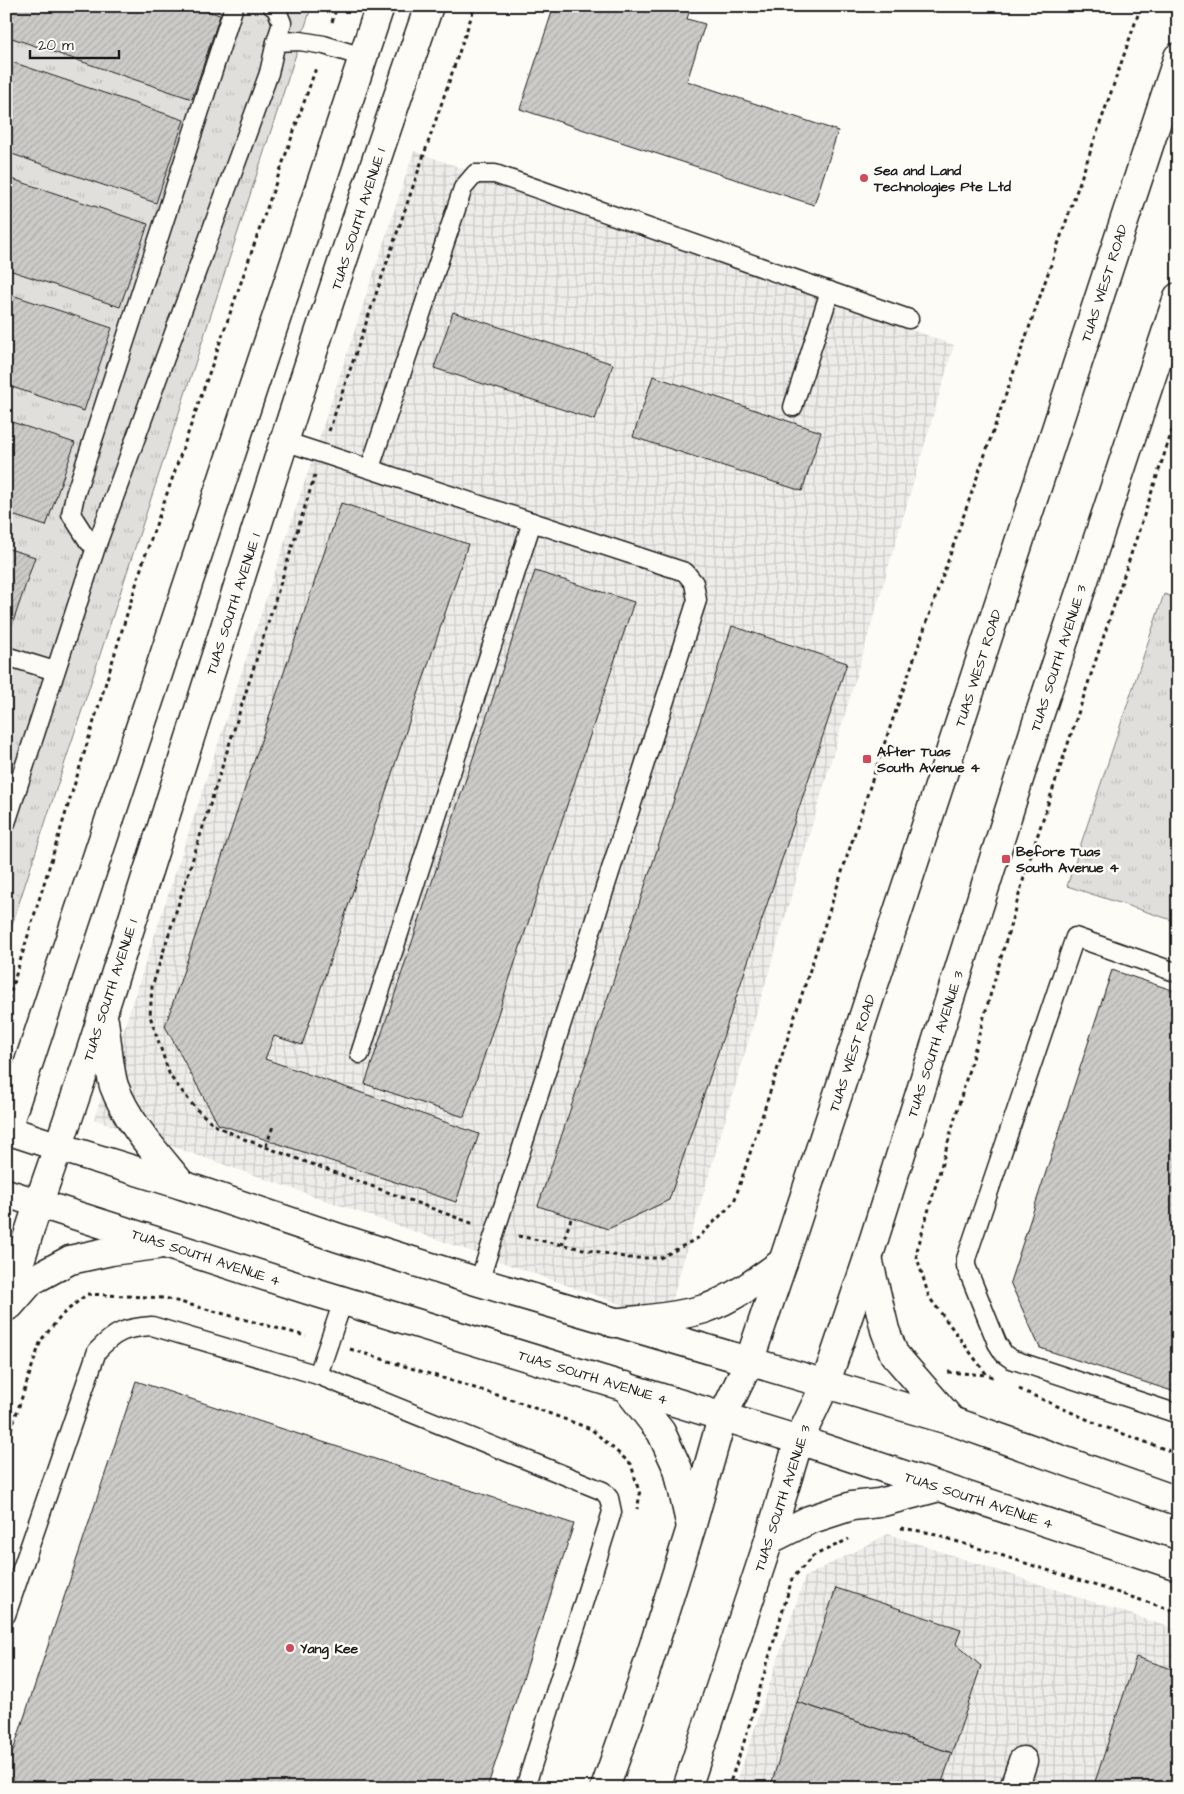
<svg xmlns="http://www.w3.org/2000/svg" width="1184" height="1794" font-family="'Architects Daughter',sans-serif">
<defs>
<pattern id="industrial-grid" width="8" height="8" patternUnits="userSpaceOnUse" patternTransform="scale(1.25)"><rect width="8" height="8" fill="#eeede9"/><path d="M0 4h8M4 0v8" fill="none" stroke="#cccbc7"/></pattern>
<pattern id="grass-tufts" width="24" height="20" patternUnits="userSpaceOnUse" patternTransform="scale(1.25)"><rect width="24" height="20" fill="#e0dfdb"/><path d="M3 7l-1-3M5 7V3M7 7l1-3M15 17l-1-3M17 17v-4M19 17l1-3" fill="none" stroke="#c0bfbb"/></pattern>
<pattern id="building-hatch" width="6" height="6" patternUnits="userSpaceOnUse" patternTransform="scale(1.25)"><rect width="6" height="6" fill="#cccbc8"/><path d="M-1 1l2-2M0 6l6-6M5 7l2-2" fill="none" stroke="#afaeab"/></pattern>
</defs>
<rect width="100%" height="100%" fill="#fdfcf7"/>
<filter id="ink" filterUnits="userSpaceOnUse"><feTurbulence type="fractalNoise" baseFrequency=".02" numOctaves="2"/><feDisplacementMap in="SourceGraphic" scale="10" xChannelSelector="R" yChannelSelector="G"/><feConvolveMatrix kernelMatrix="1 2 1 2 8 2 1 2 1" color-interpolation-filters="sRGB"/></filter>
<g filter="url(#ink)">
<g fill="url(#industrial-grid)">
<polygon points="414,151 954,345 666,1320 94,1119"/>
<polygon points="888,1534 1178,1630 1178,1788 735,1788 805,1577"/>
</g>
<g fill="url(#grass-tufts)" stroke="#7e7e7c">
<polygon points="6,6 304,6 311,8 6,943"/>
<polygon points="1164,594 1178,599 1178,922 1067,886"/>
</g>
<g fill="url(#building-hatch)" stroke="#1c1c1c">
<polygon points="6,6 192,6 220,15 192,99 6,36"/>
<polygon points="554,6 691,6 687,19 705,24 687,81 838,131 814,205 520,109"/>
<polygon points="6,60 184,120 156,203 6,152"/>
<polygon points="6,177 148,224 120,307 6,269"/>
<polygon points="6,293 112,328 84,411 6,385"/>
<polygon points="453,312 613,364 595,420 434,368"/>
<polygon points="653,376 821,432 802,491 633,437"/>
<polygon points="6,420 75,443 46,526 6,513"/>
<polygon points="341,503 468,544 302,1045 274,1036 265,1059 479,1134 456,1202 218,1124 165,1026"/>
<polygon points="6,548 35,557 7,640 6,640"/>
<polygon points="535,571 634,602 464,1117 365,1084"/>
<polygon points="732,626 847,663 669,1200 608,1229 538,1206"/>
<polygon points="1112,970 1178,992 1178,1393 1040,1348 1010,1282"/>
<polygon points="136,1381 574,1524 487,1788 6,1788 6,1772"/>
<polygon points="836,1588 961,1629 956,1644 981,1666 952,1753 797,1702"/>
<polygon points="1136,1657 1178,1671 1178,1788 1093,1788"/>
<polygon points="797,1702 952,1753 940,1788 770,1788"/>
</g>
<g fill="none" stroke-linecap="round" stroke-linejoin="round">
<g stroke="#1c1c1c" stroke-width="21">
<g id="service">
<polyline points="272,6 276,8 282,23 276,42"/>
<polyline points="793,407 830,291"/>
<polyline points="284,441 685,572 694,583 697,600 479,1282"/>
<polyline points="370,468 463,188 475,174 495,174 909,319"/>
<polyline points="97,544 89,542 71,514 75,495 234,6"/>
<polyline points="6,656 55,671"/>
<polyline points="6,823 97,544 269,73 276,42 300,41 324,45 363,57"/>
<polyline points="1178,973 1075,937 966,1259 966,1266 997,1343 1004,1354 1011,1359 1178,1414"/>
<polyline points="360,1054 532,522"/>
<polyline points="318,1375 343,1301"/>
<path d="M6,1615L97,1351C116,1331 125,1328 152,1326L318,1375L603,1491L609,1498L612,1512L525,1788"/>
</g>
</g>
<g stroke="#1c1c1c" stroke-width="31">
<polyline id="minor" points="1014,1788 1023,1761"/>
</g>
<g stroke="#1c1c1c" stroke-width="31">
<g id="secondary">
<path d="M104,1021C107,1040 109,1070 114,1086C128,1124 158,1155 182,1185"/>
<polyline points="7,1130 59,1147 182,1185 339,1238 479,1282 952,1421 1178,1501"/>
<polyline points="6,1131 380,6"/>
<polyline points="6,1193 308,1290 799,1440 1178,1566"/>
<polyline points="10,1305 31,1281 70,1260 111,1251 157,1245"/>
<path d="M6,1307C17,1272 27,1237 39,1202C61,1139 83,1077 103,1013C210,677 313,339 429,6"/>
</g>
</g>
<g stroke="#1c1c1c" stroke-width="31">
<g id="primary">
<polyline points="868,1258 885,1330 894,1354 952,1421"/>
<path d="M613,1323C643,1319 674,1318 704,1309C731,1300 760,1279 783,1262"/>
<polyline points="625,1386 661,1432 678,1469 691,1527"/>
<polyline points="769,1540 809,1520 852,1506 879,1503 939,1487"/>
<polyline points="605,1788 640,1689 691,1528 722,1418 749,1362 783,1262 1178,57"/>
<polyline points="687,1788 769,1540 799,1440 825,1385 868,1258 1038,719 1178,297"/>
</g>
</g>
<g stroke="#1c1c1c" stroke-width="3" stroke-dasharray="4 4" stroke-linecap="butt">
<polyline points="332,22 337,6"/>
<polyline points="329,431 475,6"/>
<polyline points="315,475 152,987 150,1016 170,1076 196,1109 216,1126 244,1139 474,1224"/>
<polyline points="6,1007 143,562 316,68"/>
<polyline points="266,1146 273,1126"/>
<polyline points="518,1236 629,1258 660,1258 698,1238 734,1202 878,762 1141,6"/>
<polyline points="562,1245 571,1219"/>
<polyline points="350,1349 513,1400 591,1429 631,1464 640,1495 637,1509"/>
<polyline points="948,1372 986,1375"/>
<polyline points="993,1377 987,1375 929,1297 916,1254 1027,867 1178,413"/>
<polyline points="1019,1389 1102,1426 1178,1454"/>
<polyline points="6,1445 41,1340 64,1313 87,1294 165,1298 306,1336"/>
<polyline points="901,1528 926,1532 994,1553 1178,1612"/>
<polyline points="728,1788 746,1736 792,1579 813,1556 849,1539"/>
</g>
<use href="#service" stroke="#fdfcf7" stroke-width="18"/>
<use href="#minor" stroke="#fdfcf7" stroke-width="28"/>
<use href="#secondary" stroke="#fdfcf7" stroke-width="28"/>
<use href="#primary" stroke="#fdfcf7" stroke-width="28"/>
</g>
</g>
<g fill="#d1495b" stroke="#fdfcf7" stroke-width="2">
<circle cx="864" cy="178" r="5"/>
<rect x="862" y="754" width="10" height="10" rx="2.5"/>
<rect x="1001" y="854" width="10" height="10" rx="2.5"/>
<circle cx="290" cy="1648" r="5"/>
</g>
<g text-anchor="middle" stroke-width="5" stroke-linejoin="round" paint-order="stroke">
<g font-size="14" font-weight="bold" fill="#1c1c1c" stroke="#fdfcf7" text-anchor="start">
<text x="874" y="175">Sea and Land<tspan x="874" dy="16">Technologies Pte Ltd</tspan></text>
<text x="877" y="756">After Tuas<tspan x="877" dy="16">South Avenue 4</tspan></text>
<text x="1016" y="856">Before Tuas<tspan x="1016" dy="16">South Avenue 4</tspan></text>
<text x="300" y="1653">Yang Kee</text>
</g>
<g font-size="14" fill="#1c1c1c" stroke="#fdfcf7">
<text transform="translate(358 219) rotate(-72)" y="5">TUAS SOUTH AVENUE 1</text>
<text transform="translate(1104 283) rotate(-72)" y="5">TUAS WEST ROAD</text>
<text transform="translate(233 604) rotate(-72)" y="5">TUAS SOUTH AVENUE 1</text>
<text transform="translate(1058 658) rotate(-72)" y="5">TUAS SOUTH AVENUE 3</text>
<text transform="translate(978 668) rotate(-72)" y="5">TUAS WEST ROAD</text>
<text transform="translate(110 990) rotate(-72)" y="5">TUAS SOUTH AVENUE 1</text>
<text transform="translate(935 1044) rotate(-72)" y="5">TUAS SOUTH AVENUE 3</text>
<text transform="translate(852 1053) rotate(-72)" y="5">TUAS WEST ROAD</text>
<text transform="translate(206 1257) rotate(18)" y="5">TUAS SOUTH AVENUE 4</text>
<text transform="translate(593 1377) rotate(17)" y="5">TUAS SOUTH AVENUE 4</text>
<text transform="translate(782 1498) rotate(-72)" y="5">TUAS SOUTH AVENUE 3</text>
<text transform="translate(979 1500) rotate(18)" y="5">TUAS SOUTH AVENUE 4</text>
</g>
</g>
<rect width="1184" height="1794" fill="none" stroke="#fdfcf7" stroke-width="25"/>
<rect x="12" y="12" width="1159" height="1769" fill="none" stroke="#1c1c1c" stroke-width="2" filter="url(#ink)"/>
<path d="M30 50v8h89v-8" fill="none" stroke="#1c1c1c" stroke-width="2.5"/>
<text x="38" y="50" font-size="15" fill="#1c1c1c" stroke="#fdfcf7" stroke-width="4" paint-order="stroke">20 m</text>
</svg>
